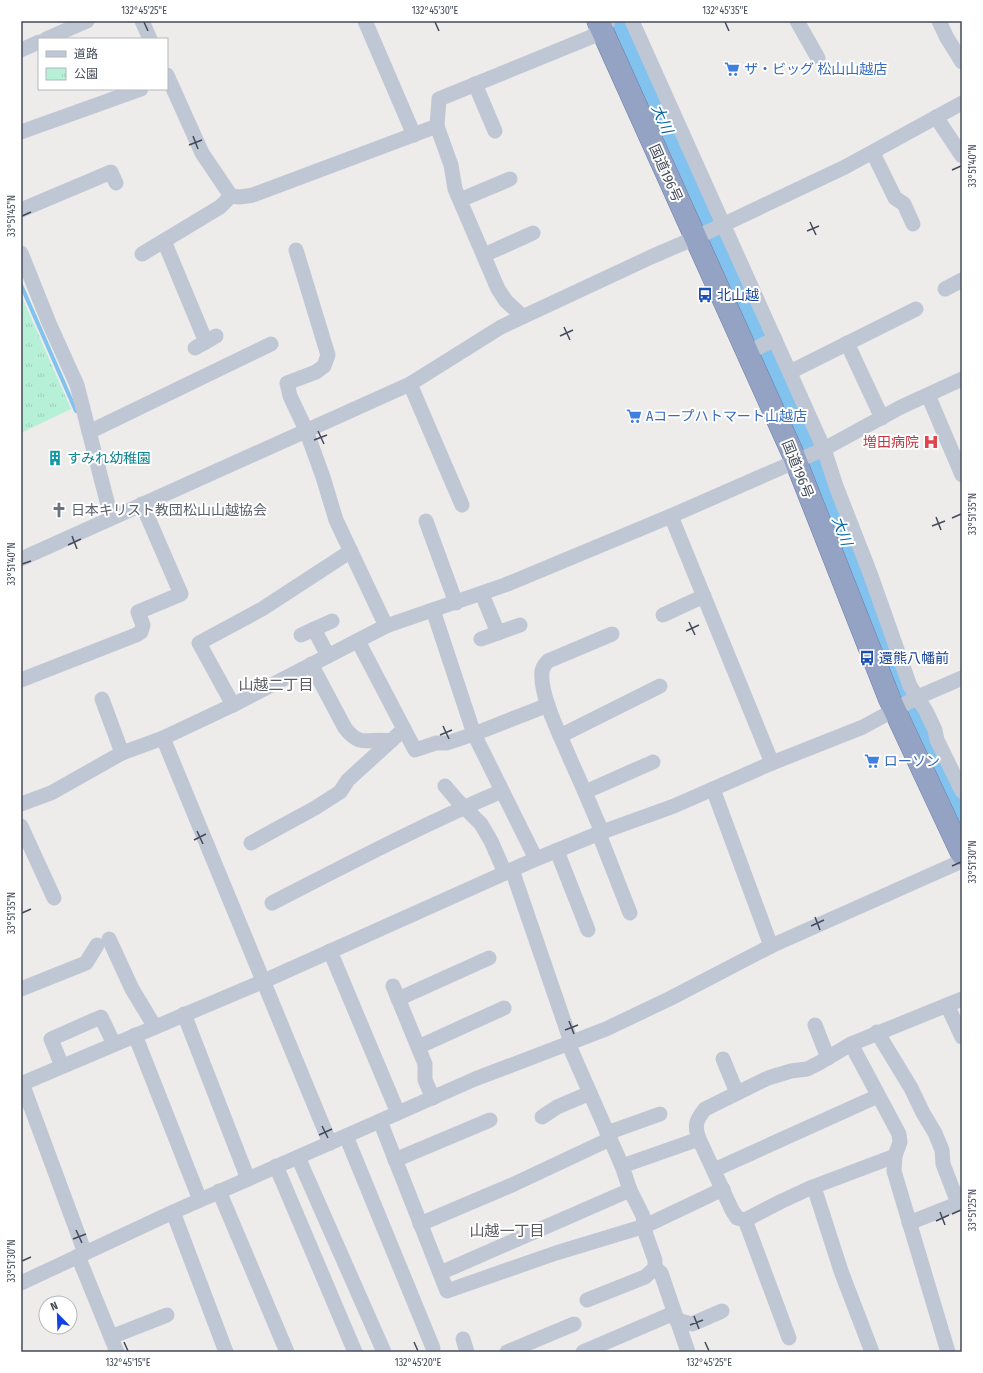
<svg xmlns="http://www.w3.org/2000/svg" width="983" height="1373" font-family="'Fira Sans Condensed','Noto Sans JP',sans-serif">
<defs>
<pattern id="park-tufts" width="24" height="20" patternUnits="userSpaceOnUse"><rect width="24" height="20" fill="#b6f0d7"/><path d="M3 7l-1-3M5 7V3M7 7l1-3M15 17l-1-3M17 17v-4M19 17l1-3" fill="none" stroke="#9ecfbb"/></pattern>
</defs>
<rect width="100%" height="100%" fill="#eeeceb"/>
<polygon fill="url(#park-tufts)" points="21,295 71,409 21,433"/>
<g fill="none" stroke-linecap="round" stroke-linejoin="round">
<polyline stroke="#81c2ef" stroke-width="4" points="21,285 76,411"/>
<g stroke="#81c2ef" stroke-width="25">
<polyline points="618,21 706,217"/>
<polyline points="719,243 804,429 902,690 962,820"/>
</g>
<g stroke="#6b7da9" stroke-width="23">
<polyline id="trunk" points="598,21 793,454 890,700 962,854"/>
</g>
<g stroke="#c0c7d4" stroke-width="15">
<polyline points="142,21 150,39"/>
<polyline points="365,21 414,135"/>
<polyline points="632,21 824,449 836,486 870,573 910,686 926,711 935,730 937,740 962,791"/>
<polyline points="797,21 818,58"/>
<polyline points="939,21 947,38 962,62"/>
<polyline points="46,39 87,21"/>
<polyline points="21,50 39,42"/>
<polyline points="167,75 202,153 231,196 240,197 253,195 437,126 439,99 591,37 601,27 608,22"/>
<polyline points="475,84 495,131"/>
<polyline points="936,117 962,156"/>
<polyline points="437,126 451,165 455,189 498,289 506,301 522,316"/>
<polyline points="21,132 141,89"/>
<polyline points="873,153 895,198 904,204 913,224"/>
<polyline points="460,200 510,179"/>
<polyline points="21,210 111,172 116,183"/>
<polyline points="164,241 206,342"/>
<polyline points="296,250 328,355 324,366 316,372 287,383 290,396 306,430 323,477 336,520 386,626"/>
<polyline points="21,253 49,323 77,385 111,517"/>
<polyline points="142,254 220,207 231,196"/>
<polyline points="484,255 533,233"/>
<polyline points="945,289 962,280"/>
<polyline points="847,343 882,418"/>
<polyline points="195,348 216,336"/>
<polyline points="747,353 775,339"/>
<polyline points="790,372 916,309"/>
<polyline points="410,384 462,505"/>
<polyline points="928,395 962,475"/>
<polyline points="89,432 271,344"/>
<polyline points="671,516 772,763"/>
<polyline points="426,521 456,603"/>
<polyline points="21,559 410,384 501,327 651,257 695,238 845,167 962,103"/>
<polyline points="482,594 498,633"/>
<polyline points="433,610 474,734 536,859"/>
<polyline points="663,615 704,596"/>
<polyline points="314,629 328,656"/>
<polyline points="301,635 332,621"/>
<polyline points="481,639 520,625"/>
<polyline points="358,641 415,750 436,743 447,743 474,734 548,705"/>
<path d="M311,664L345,728C361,749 370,737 391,741"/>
<polyline points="21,680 136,635 141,632 143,625 138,612 181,594 142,504"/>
<polyline points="102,699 122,753"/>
<polyline points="233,705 199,643 262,609 351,551"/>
<polyline points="560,736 660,686"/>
<polyline points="163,738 330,1143"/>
<polyline points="445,786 456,799 481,824 491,841 505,873"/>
<polyline points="713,789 771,946"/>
<polyline points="585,792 653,762"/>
<polyline points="21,804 51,793 122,753 163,738 233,705 386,626 505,585 671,516 824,449 901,407 962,379"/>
<polyline points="21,826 54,898"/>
<path d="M602,832C592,809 582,785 571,761C562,739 539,695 542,671C543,666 545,664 548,661L612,634"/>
<polyline points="599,834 630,913"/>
<polyline points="251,843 315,808 340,792 348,780 404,729"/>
<polyline points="557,851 588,930"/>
<polyline points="512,870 571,1042"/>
<path d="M272,903C348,864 424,824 502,791"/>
<polyline points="109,939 132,989 155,1027"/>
<polyline points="330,951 398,1113"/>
<polyline points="393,986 425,1064 425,1080 433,1098"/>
<polyline points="21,989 86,963 97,945"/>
<polyline points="398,999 489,958"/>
<polyline points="947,1005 962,1037"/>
<polyline points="184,1014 248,1179"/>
<polyline points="815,1025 828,1058"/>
<polyline points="877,1032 911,1088 923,1113 935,1133 942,1150 943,1164 958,1203"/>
<polyline points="135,1035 200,1200"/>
<polyline points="568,1043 622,1166 630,1190 643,1216 646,1235 655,1260 655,1268 645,1277 587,1300"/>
<polyline points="851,1044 899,1134 900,1142 895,1156 894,1171 948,1352"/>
<polyline points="418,1047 504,1008"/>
<polyline points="723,1059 737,1093"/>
<polyline points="62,1066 51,1039 101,1017 114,1044"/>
<polyline points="22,1083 85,1253"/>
<polyline points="21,1084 264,981 536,859 602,832 674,806 772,763 863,727 918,697 962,678"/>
<polyline points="542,1117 557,1107 590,1093"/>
<polyline points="380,1121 447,1291 556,1253 645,1226 723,1189"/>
<polyline points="607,1133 660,1114"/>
<polyline points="346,1136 433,1348"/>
<path d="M895,1156L810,1188L780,1202L745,1220L737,1218L732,1210L699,1139C694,1126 696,1120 705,1109L768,1078L791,1071L807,1069L819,1063L851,1044L962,999"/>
<polyline points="298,1157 384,1352"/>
<polyline points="395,1160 490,1120"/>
<polyline points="276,1166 355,1352"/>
<polyline points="622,1166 699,1139"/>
<polyline points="714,1170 878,1096"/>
<polyline points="814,1187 841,1271 872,1352"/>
<polyline points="219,1191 287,1352"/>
<polyline points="173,1212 226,1352"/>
<polyline points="745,1220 789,1338"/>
<polyline points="909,1223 962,1202"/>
<polyline points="420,1224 512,1185 610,1139"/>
<polyline points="78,1256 117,1352"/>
<polyline points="655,1268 661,1273 688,1352"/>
<polyline points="440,1273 630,1190"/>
<polyline points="21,1283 173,1212 475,1079 606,1029 671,998 771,946 962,861"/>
<polyline points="676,1320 692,1324 722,1311"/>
<polyline points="111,1337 167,1315"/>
<polyline points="463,1339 467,1352"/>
<polyline points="507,1352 574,1324"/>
<polyline points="583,1352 674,1313"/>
</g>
<use href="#trunk" stroke="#94a3c4" stroke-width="22"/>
</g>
<path fill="none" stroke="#434a59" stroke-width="1.5" d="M144,22L148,31M435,22L439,31M725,22L729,31M193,136L198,149M189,145L202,140M952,170L961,166M22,216L31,212M810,222L816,235M807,231L819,226M564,327L570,340M560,336L573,330M318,431L324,444M314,440L327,435M936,517L941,530M952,518L961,514M932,526L945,521M72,536L77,549M68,545L81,539M22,564L31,561M689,622L695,635M686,631L699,625M443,726L449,739M440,735L452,730M197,831L203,844M194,840L206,834M952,866L961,862M22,913L31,909M815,917L820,930M811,926L824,920M569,1021L574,1034M565,1030L578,1025M322,1126L328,1138M319,1135L332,1129M940,1212L945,1225M952,1214L961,1210M936,1221L949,1215M76,1230L82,1243M73,1239L86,1234M22,1261L31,1257M694,1316L699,1329M690,1325L703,1320M124,1342L128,1351M414,1342L418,1351M705,1342L709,1351"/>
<defs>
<g id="supermarket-bare" transform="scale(1.2)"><path d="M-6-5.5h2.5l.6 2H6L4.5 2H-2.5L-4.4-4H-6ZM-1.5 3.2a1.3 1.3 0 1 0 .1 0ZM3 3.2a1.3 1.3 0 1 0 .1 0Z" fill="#3f7fe0" stroke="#fff" stroke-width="2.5" paint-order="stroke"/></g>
<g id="bus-bare" transform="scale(1.2)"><path d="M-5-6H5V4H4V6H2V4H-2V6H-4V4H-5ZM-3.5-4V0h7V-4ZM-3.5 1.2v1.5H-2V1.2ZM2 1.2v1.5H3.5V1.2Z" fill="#1a4fb4" stroke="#fff" stroke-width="2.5" paint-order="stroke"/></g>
<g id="hospital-bare" transform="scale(1.2)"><path d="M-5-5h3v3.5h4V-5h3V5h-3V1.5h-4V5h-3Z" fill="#e0444e" stroke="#fff" stroke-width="2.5" paint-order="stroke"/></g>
<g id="building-bare" transform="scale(1.2)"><path d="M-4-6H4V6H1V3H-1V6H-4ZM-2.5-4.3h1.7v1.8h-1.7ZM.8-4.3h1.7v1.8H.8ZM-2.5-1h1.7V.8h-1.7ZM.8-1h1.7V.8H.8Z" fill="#0f9aa8" stroke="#fff" stroke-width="2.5" paint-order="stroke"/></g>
<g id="church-bare" transform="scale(1.2)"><path d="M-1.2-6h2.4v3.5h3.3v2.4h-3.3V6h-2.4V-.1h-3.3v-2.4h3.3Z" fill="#6b7280" stroke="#fff" stroke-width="2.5" paint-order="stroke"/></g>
</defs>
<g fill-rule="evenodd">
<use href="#supermarket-bare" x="732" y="69"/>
<use href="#bus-bare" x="705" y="295"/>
<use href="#supermarket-bare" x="634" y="416"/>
<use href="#hospital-bare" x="931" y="442"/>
<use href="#building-bare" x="55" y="458"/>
<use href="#church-bare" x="59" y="510"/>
<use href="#bus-bare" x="867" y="658"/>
<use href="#supermarket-bare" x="872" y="761"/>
</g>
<g text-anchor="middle" stroke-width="4" stroke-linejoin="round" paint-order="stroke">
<g font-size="14" fill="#366cbe" stroke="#fff" text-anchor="start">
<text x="744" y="74">ザ・ビッグ 松山山越店</text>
<text x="646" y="421">Aコープハトマート山越店</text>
<text x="884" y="766">ローソン</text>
</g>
<g font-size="14" fill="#434a59" stroke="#fff">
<text transform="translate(666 173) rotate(66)" y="5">国道196号</text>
<text transform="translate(798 469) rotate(68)" y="5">国道196号</text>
</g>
<g font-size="14" fill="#164399" stroke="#fff" text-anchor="start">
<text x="717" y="300">北山越</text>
<text x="879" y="663">還熊八幡前</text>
</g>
<g font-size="14" fill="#be3a42" stroke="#fff" text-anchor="end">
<text x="919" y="447">増田病院</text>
</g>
<g font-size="14" fill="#0d838f" stroke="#fff" text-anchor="start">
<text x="67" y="463">すみれ幼稚園</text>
</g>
<g font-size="14" fill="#5b616d" stroke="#fff" text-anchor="start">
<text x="71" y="515">日本キリスト教団松山山越協会</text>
</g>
<g font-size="15" font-style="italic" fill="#0667a9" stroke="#fff">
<text transform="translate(662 119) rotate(66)" y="5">大川</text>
<text transform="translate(842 531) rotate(69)" y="5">大川</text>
</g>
<g font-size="15" fill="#585a60" stroke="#fff">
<text x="276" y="690">山越二丁目</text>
<text x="507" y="1236">山越一丁目</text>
</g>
</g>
<rect width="983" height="1373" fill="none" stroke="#ffffff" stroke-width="44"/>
<rect x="38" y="38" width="130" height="52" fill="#ffffff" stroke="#b4b7bd"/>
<rect x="46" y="51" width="20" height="6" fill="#c0c7d4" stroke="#b4b7bd"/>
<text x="74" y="58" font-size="12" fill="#434a59">道路</text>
<rect x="46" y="68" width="20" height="12" fill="url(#park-tufts)" stroke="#b4b7bd"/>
<text x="74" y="78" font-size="12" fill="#434a59">公園</text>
<g transform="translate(58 1315) rotate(337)"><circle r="19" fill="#ffffff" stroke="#b4b7bd"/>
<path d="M0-3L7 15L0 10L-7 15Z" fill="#1143e2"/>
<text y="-6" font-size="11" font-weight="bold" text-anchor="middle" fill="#434a59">N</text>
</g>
<rect x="22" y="22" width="939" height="1329" fill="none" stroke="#434a59" stroke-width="1.5"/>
<g font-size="10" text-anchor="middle" fill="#434a59">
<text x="144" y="14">132°45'25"E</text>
<text x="435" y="14">132°45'30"E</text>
<text x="725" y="14">132°45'35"E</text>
<text transform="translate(972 166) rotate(-90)" y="4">33°51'40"N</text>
<text transform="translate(11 216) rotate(-90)" y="4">33°51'45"N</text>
<text transform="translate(972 514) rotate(-90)" y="4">33°51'35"N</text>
<text transform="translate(11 564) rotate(-90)" y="4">33°51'40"N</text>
<text transform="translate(972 862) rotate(-90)" y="4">33°51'30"N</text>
<text transform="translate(11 913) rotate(-90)" y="4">33°51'35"N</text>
<text transform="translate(972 1210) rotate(-90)" y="4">33°51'25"N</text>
<text transform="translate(11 1261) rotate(-90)" y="4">33°51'30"N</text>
<text x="128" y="1366">132°45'15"E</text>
<text x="418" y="1366">132°45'20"E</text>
<text x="709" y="1366">132°45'25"E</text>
</g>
</svg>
